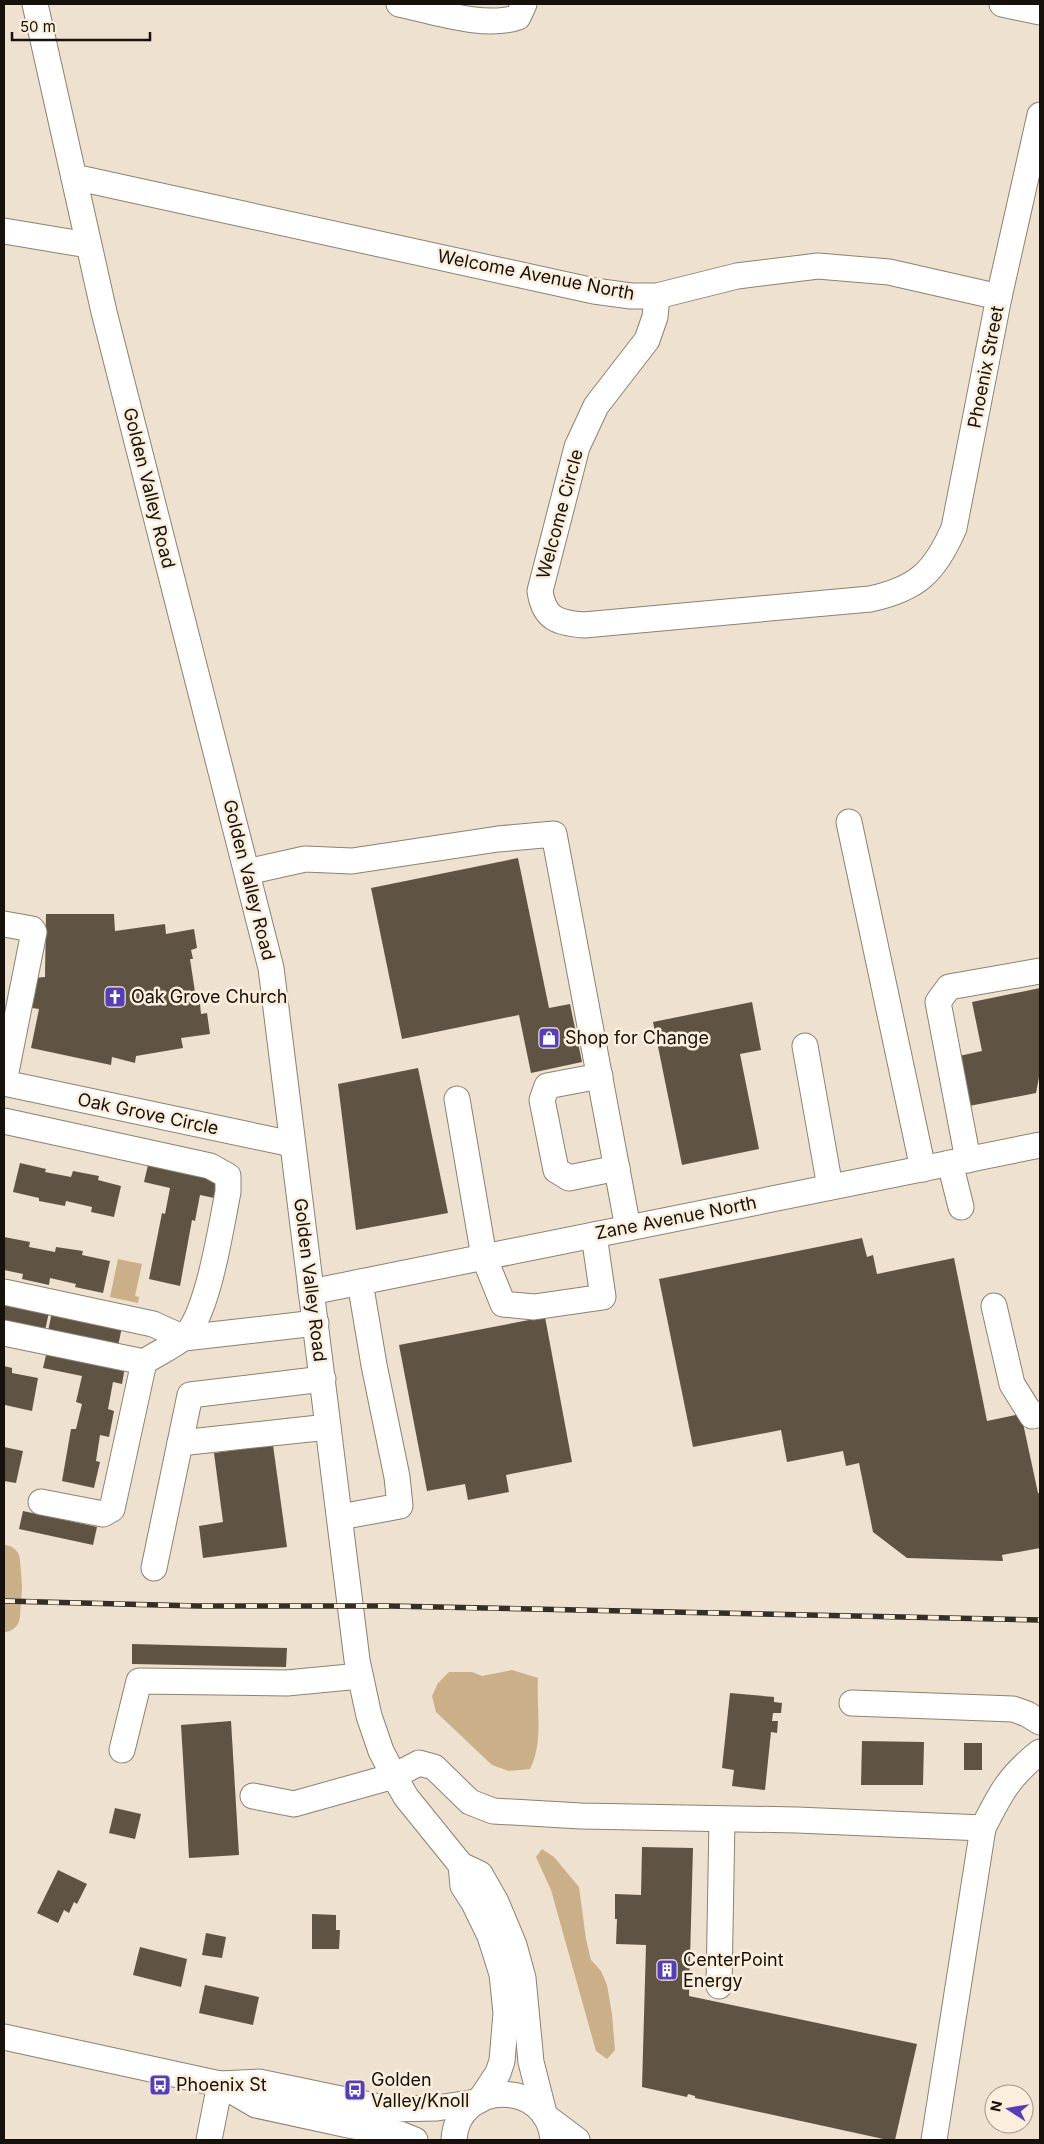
<svg xmlns="http://www.w3.org/2000/svg" width="1044" height="2144" font-family="Inter,sans-serif">
<rect width="100%" height="100%" fill="#eee1cf"/>
<g fill="#caaf89">
<polygon points="118,1259 142,1264 135,1296 139,1297 138,1303 110,1297"/>
<path d="M512,1670L538,1678C536,1708 544,1741 530,1769L509,1771L492,1765L436,1712L432,1696L438,1683L449,1672H472L482,1676Z"/>
<polygon points="542,1849 554,1857 579,1887 586,1939 591,1960 601,1971 607,1985 612,2014 615,2050 607,2059 596,2051 551,1890 536,1857"/>
</g>
<g fill="none" stroke-linecap="round" stroke-linejoin="round">
<polyline stroke="#caaf89" stroke-width="32" points="4,1561 6,1587 4,1616"/>
</g>
<g fill="#5f5444">
<polygon points="518,858 549,1008 570,1004 582,1062 531,1073 519,1015 402,1039 371,888"/>
<polygon points="46,914 114,914 115,931 165,924 166,934 194,929 197,948 191,950 193,959 190,959 197,1005 200,1004 201,1014 207,1013 210,1034 181,1038 183,1048 136,1056 135,1063 112,1057 111,1065 31,1048 39,1009 32,1008 36,989 30,988 33,978 45,977"/>
<polygon points="1040,988 1040,1072 1036,1093 969,1106 959,1056 982,1051 972,1002"/>
<polygon points="752,1002 761,1050 740,1054 759,1149 682,1165 653,1022"/>
<polygon points="418,1068 448,1213 356,1230 338,1084"/>
<polygon points="20,1163 46,1169 45,1172 71,1177 73,1171 99,1176 98,1180 121,1186 114,1217 91,1212 92,1207 66,1201 65,1206 39,1201 39,1198 13,1192"/>
<polygon points="148,1165 223,1182 219,1199 200,1195 195,1221 192,1220 180,1286 149,1279 162,1213 165,1214 170,1188 144,1182"/>
<polygon points="4,1237 30,1242 29,1247 55,1252 56,1247 83,1251 82,1255 110,1261 103,1293 75,1287 76,1284 50,1278 49,1285 22,1279 23,1274 4,1270"/>
<polygon points="862,1238 867,1257 873,1255 877,1274 954,1258 987,1421 1021,1414 1038,1493 1040,1493 1040,1548 1002,1555 1003,1561 907,1558 873,1532 859,1463 846,1466 843,1451 787,1462 781,1430 693,1447 659,1279"/>
<polygon points="4,1302 49,1312 45,1331 4,1322"/>
<polygon points="52,1312 122,1327 118,1346 48,1331"/>
<polygon points="545,1317 572,1462 506,1475 509,1492 468,1500 465,1484 427,1491 399,1345"/>
<polygon points="47,1351 125,1367 122,1384 113,1382 108,1409 114,1411 109,1437 100,1435 96,1461 100,1462 94,1488 62,1481 71,1429 76,1429 82,1404 76,1402 82,1376 43,1368"/>
<polygon points="4,1366 12,1368 12,1373 38,1378 32,1411 5,1405"/>
<polygon points="273,1445 287,1547 203,1558 199,1526 223,1522 214,1453"/>
<polygon points="4,1447 23,1451 16,1483 4,1481"/>
<polygon points="23,1511 97,1527 93,1545 19,1529"/>
<polygon points="132,1644 287,1648 286,1667 132,1664"/>
<polygon points="730,1693 774,1697 774,1702 782,1703 781,1713 773,1713 772,1721 778,1721 777,1733 771,1732 765,1790 732,1786 734,1770 722,1768"/>
<polygon points="231,1721 239,1855 189,1858 181,1725"/>
<polygon points="862,1741 924,1742 923,1785 861,1785"/>
<rect x="964" y="1743" width="18" height="27"/>
<polygon points="115,1808 141,1814 135,1839 109,1833"/>
<polygon points="642,1847 693,1848 689,1996 917,2044 895,2140 888,2140 695,2098 695,2096 688,2094 687,2097 642,2087 646,1945 616,1944 617,1919 615,1919 615,1894 641,1895"/>
<polygon points="58,1870 87,1884 77,1904 74,1902 69,1913 64,1910 58,1923 37,1913"/>
<polygon points="312,1914 336,1915 336,1930 340,1930 339,1949 312,1949"/>
<polygon points="206,1933 226,1937 222,1958 202,1955"/>
<polygon points="140,1947 187,1959 181,1987 133,1975"/>
<polygon points="205,1985 259,1997 253,2025 199,2013"/>
</g>
<g fill="none" stroke-linecap="round" stroke-linejoin="round">
<g stroke="#8d8171" stroke-width="27">
<g id="minor">
<polyline points="35,4 104,312 271,968 357,1660 369,1716 381,1751 394,1776 406,1797 461,1865 480,1874 496,1902 514,1945 523,1978 531,2062 544,2113"/>
<path d="M399,4C432,11 486,29 518,17L524,4"/>
<polyline points="1002,4 1040,12"/>
<polyline points="74,177 594,291 631,296 657,296 737,276 818,266 889,272 999,297"/>
<polyline points="4,231 88,245"/>
<path d="M657,296L655,317L647,340L596,406L577,447L540,591C544,619 558,623 584,625L870,599C917,589 935,572 954,528L999,297L1040,115"/>
<polyline points="849,822 923,1169"/>
<polyline points="247,872 305,859 352,861 498,839 554,834 628,1228"/>
<polyline points="4,924 32,929 34,932 4,1082"/>
<polyline points="805,1046 830,1187"/>
<polyline points="600,1076 547,1086 542,1100 556,1170 569,1178 617,1168"/>
<polyline points="4,1083 292,1144"/>
<polyline points="457,1099 484,1257 503,1304 534,1307 603,1297 594,1235"/>
<path d="M4,1121L210,1166L228,1176V1192C221,1226 208,1317 183,1338C172,1347 156,1354 144,1362L4,1333"/>
<polyline points="968,1160 938,1002 949,987 1040,971"/>
<polyline points="950,1163 961,1207"/>
<polyline points="4,1292 153,1324 184,1338 316,1323"/>
<polyline points="311,1292 1040,1145"/>
<polyline points="994,1306 1012,1384 1032,1416 1040,1414"/>
<polyline points="180,1443 328,1427"/>
<polyline points="41,1502 103,1514 112,1509 144,1362"/>
<polyline points="340,1517 400,1506 397,1477 374,1365 360,1282"/>
<polyline points="154,1568 190,1395 323,1379"/>
<polyline points="852,1703 1013,1709 1027,1714 1040,1722"/>
<polyline points="122,1750 139,1681 287,1683 360,1676"/>
<polyline points="253,1796 294,1804 394,1776 419,1763 434,1767 470,1802 493,1811 581,1816 797,1820 983,1828"/>
<polyline points="461,1865 463,1886 474,1903 490,1936 502,1974 506,2013 502,2061 498,2073 480,2100"/>
<polyline points="719,1986 722,1819"/>
<polyline points="4,2037 220,2084 259,2082 389,2109 437,2108 476,2102"/>
<polyline points="220,2084 256,2105 353,2126 400,2134 415,2140"/>
<polyline points="545,2116 577,2140"/>
<polyline points="209,2140 220,2084"/>
<path d="M454,2140C457,2080 548,2078 553,2140"/>
<path d="M934,2140L983,1828C1000,1794 1009,1776 1040,1752"/>
</g>
</g>
<use href="#minor" stroke="#fff" stroke-width="25"/>
<g stroke="#342f26" stroke-width="5.5">
<polyline id="rail" points="4,1601 198,1606 389,1606 1040,1620"/>
</g>
<use href="#rail" stroke="#fbeedc" stroke-width="4" stroke-dasharray="11" stroke-linecap="butt"/>
</g>
<defs>
<g id="church-square" transform="scale(1.125)"><rect x="-9" y="-9" width="18" height="18" rx="4" fill="#563eb6" stroke="#fbeedc"/><path d="M-1.2-6h2.4v3.5h3.3v2.4h-3.3V6h-2.4V-.1h-3.3v-2.4h3.3Z" fill="#fff"/></g>
<g id="shop-square" transform="scale(1.125)"><rect x="-9" y="-9" width="18" height="18" rx="4" fill="#563eb6" stroke="#fbeedc"/><path d="M-5-2.5h2.3a2.7 3.5 0 0 1 5.4 0H5L5.5 6h-11ZM-1.5-2.5h3a1.5 2.3 0 0 0-3 0Z" fill="#fff"/></g>
<g id="building-square" transform="scale(1.125)"><rect x="-9" y="-9" width="18" height="18" rx="4" fill="#563eb6" stroke="#fbeedc"/><path d="M-4-6H4V6H1V3H-1V6H-4ZM-2.5-4.3h1.7v1.8h-1.7ZM.8-4.3h1.7v1.8H.8ZM-2.5-1h1.7V.8h-1.7ZM.8-1h1.7V.8H.8Z" fill="#fff"/></g>
<g id="bus-square" transform="scale(1.125)"><rect x="-9" y="-9" width="18" height="18" rx="4" fill="#563eb6" stroke="#fbeedc"/><path d="M-5-6H5V4H4V6H2V4H-2V6H-4V4H-5ZM-3.5-4V0h7V-4ZM-3.5 1.2v1.5H-2V1.2ZM2 1.2v1.5H3.5V1.2Z" fill="#fff"/></g>
</defs>
<g fill-rule="evenodd">
<use href="#church-square" x="115" y="997"/>
<use href="#shop-square" x="549" y="1038"/>
<use href="#building-square" x="667" y="1970"/>
<use href="#bus-square" x="160" y="2085"/>
<use href="#bus-square" x="355" y="2090"/>
</g>
<g text-anchor="middle" stroke-width="5" stroke-linejoin="round" paint-order="stroke">
<g font-size="18" fill="#16120b" stroke="#fbeedc">
<text transform="translate(536 275) rotate(11)" y="6">Welcome Avenue North</text>
<text transform="translate(986 367) rotate(-79)" y="6">Phoenix Street</text>
<text transform="translate(149 488) rotate(76)" y="6">Golden Valley Road</text>
<text transform="translate(560 514) rotate(-75)" y="6">Welcome Circle</text>
<text transform="translate(249 880) rotate(76)" y="6">Golden Valley Road</text>
<text transform="translate(148 1114) rotate(12)" y="6">Oak Grove Circle</text>
<text transform="translate(676 1218) rotate(-11)" y="6">Zane Avenue North</text>
<text transform="translate(310 1280) rotate(83)" y="6">Golden Valley Road</text>
</g>
<g font-size="18" fill="#16120b" stroke="#fbeedc" text-anchor="start">
<text x="131" y="1003">Oak Grove Church</text>
<text x="565" y="1044">Shop for Change</text>
<text x="683" y="1966">CenterPoint<tspan x="683" dy="21">Energy</tspan></text>
<text x="371" y="2086">Golden<tspan x="371" dy="21">Valley/Knoll</tspan></text>
<text x="176" y="2091">Phoenix St</text>
</g>
</g>
<rect width="1044" height="2144" fill="none" stroke="#16120b" stroke-width="10"/>
<g transform="translate(1009 2109) rotate(282)"><circle r="24" fill="#fbeedc" stroke="#9f9688"/>
<path d="M0-4L9 19L0 12L-9 19Z" fill="#563eb6"/>
<text y="-8" font-size="14" font-weight="bold" text-anchor="middle" fill="#16120b">N</text>
</g>
<path d="M12 32v8h138v-8" fill="none" stroke="#16120b" stroke-width="2.5"/>
<text x="20" y="32" font-size="15" fill="#16120b" stroke="#fbeedc" stroke-width="4" paint-order="stroke">50 m</text>
</svg>
